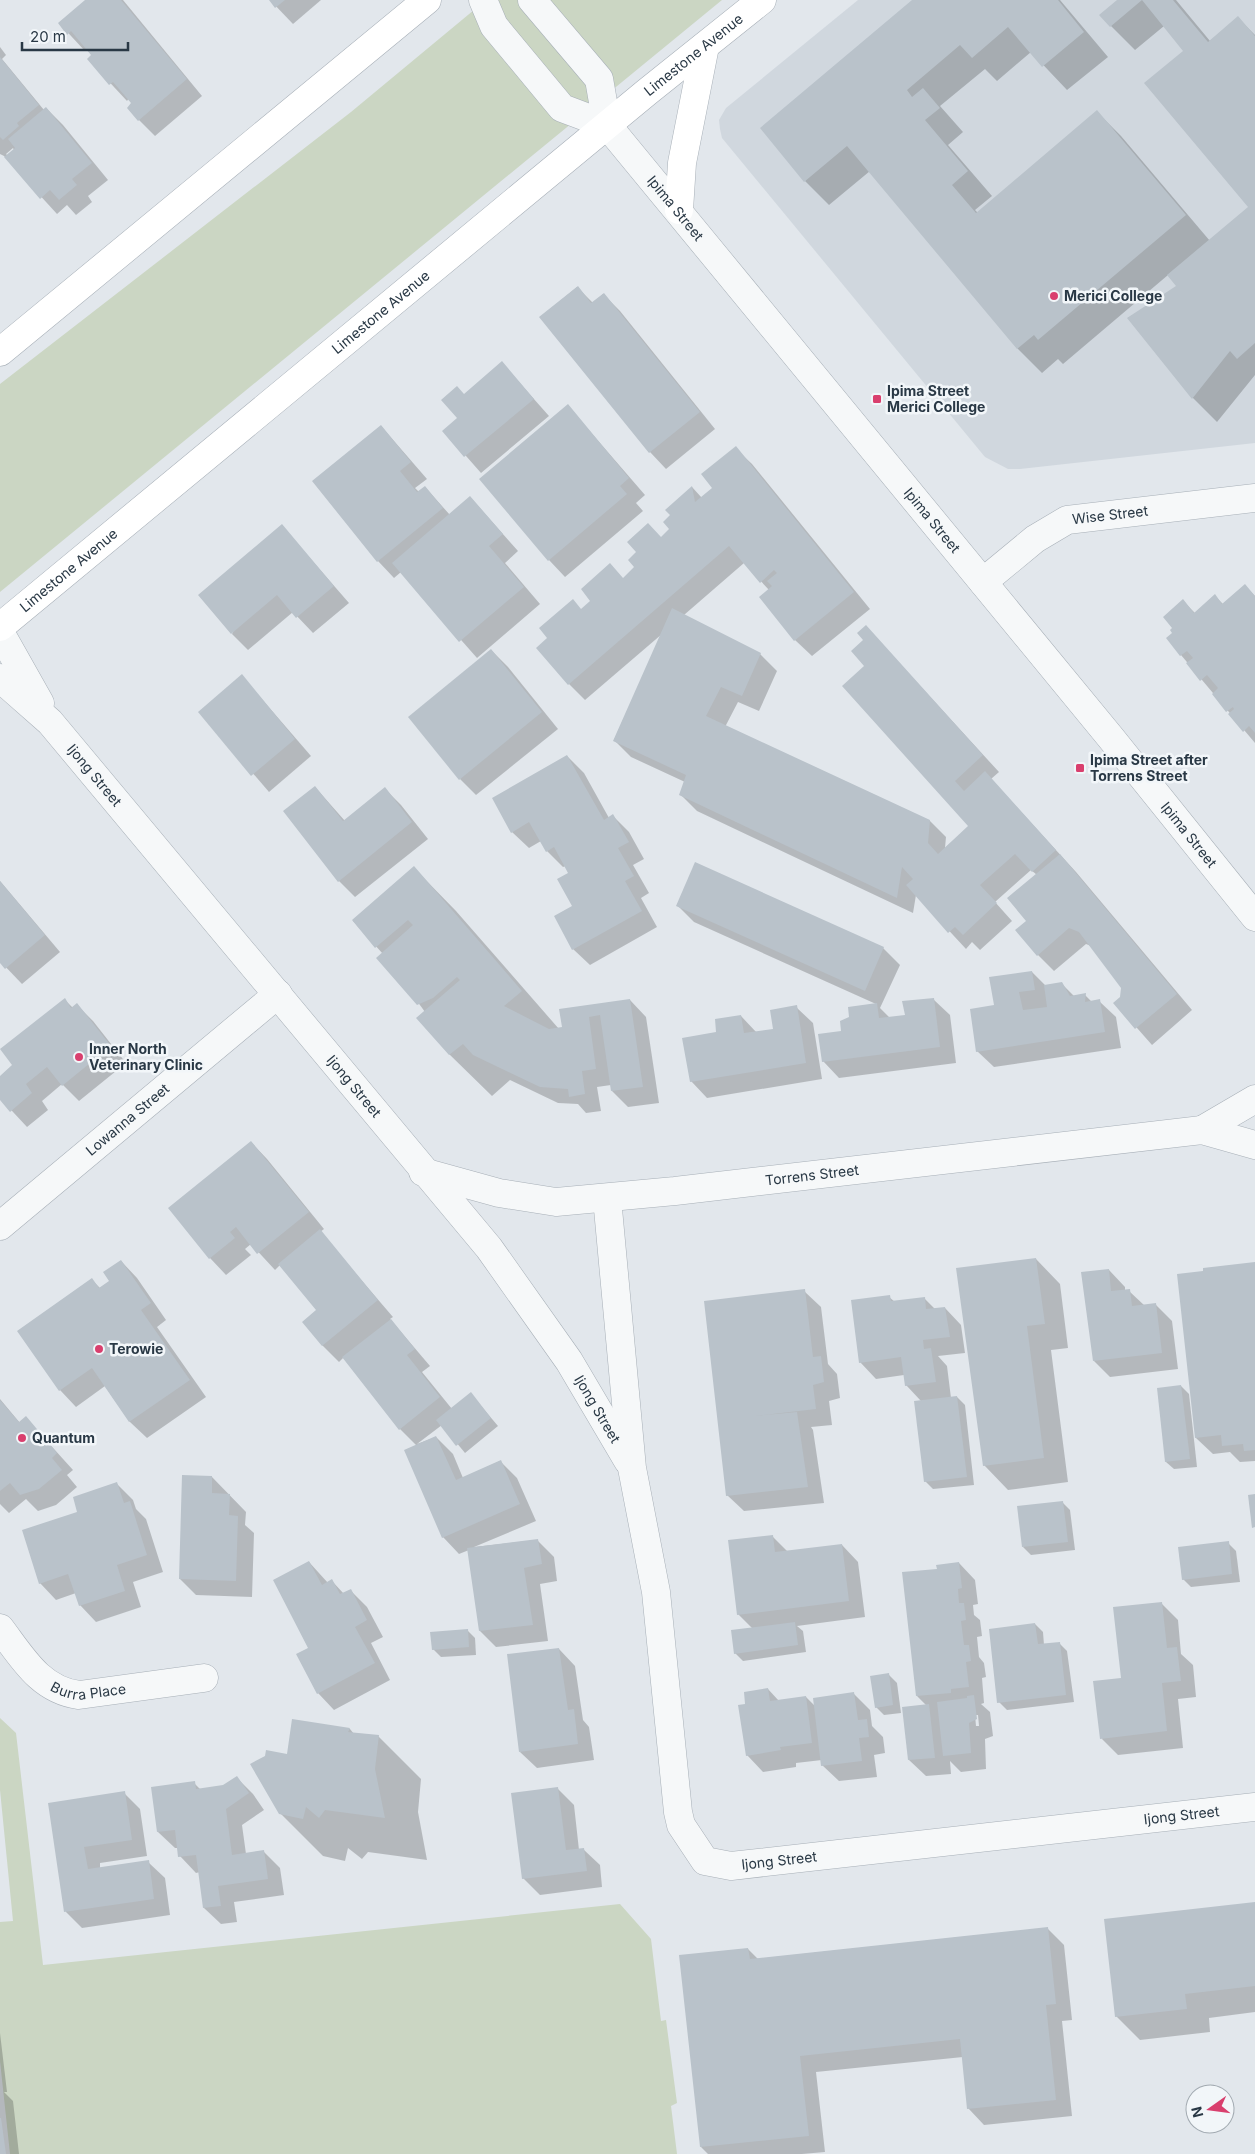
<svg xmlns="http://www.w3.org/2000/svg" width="1255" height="2154" font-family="Inter,sans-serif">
<rect width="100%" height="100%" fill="#e2e7ec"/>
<polygon fill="#d0d7de" points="858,0 1255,0 1255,443 1020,469 1008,469 985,457 722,138 720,129 719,120 726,108"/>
<g fill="#cbd6c3">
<polygon points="486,0 722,0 0,592 0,384 351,112"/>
<polygon points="0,1718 16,1733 43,1965 620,1904 651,1939 661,2021 666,2020 677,2103 671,2106 677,2154 10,2154 0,2061 0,1922 13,1921 0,1790"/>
</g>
<g fill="#0003" fill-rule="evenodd">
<polygon points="87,0 123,0 202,96 155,136 139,120 133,103 129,98 127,101 88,59 93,55 87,48 84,50 59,23"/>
<polygon points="270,0 321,0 293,24"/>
<polygon points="914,0 1060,0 1108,57 1067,90 1031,52 997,81 985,69 940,106 963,132 948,145 992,196 975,210 978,213 1097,112 1121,136 1210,241 1250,207 1185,51 1164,26 1135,50 1111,26 1119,0 1176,0 1210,41 1238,18 1255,35 1255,375 1217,422 1193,398 1128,318 1178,287 1168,275 1063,364 1058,359 1042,373 1018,349 870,171 829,205 805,181"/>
<path d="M0,47L6,55L2,59L44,110L46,108L63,125L108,180L88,196L92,202L76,215L67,205L57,214L4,156L0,154ZM13,148L14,150L8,156L6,154Z"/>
<polygon points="577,287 593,303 603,294 620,311 715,429 666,469 650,452 541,317"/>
<polygon points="502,363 549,416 481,473 444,431 459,418"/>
<polygon points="568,406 645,495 636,503 643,511 565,577 549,560"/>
<polygon points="381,426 427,479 415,488 419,492 425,487 450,515 470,497 518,551 505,563 540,604 477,658 401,572 394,578 378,561 314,481"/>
<polygon points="735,448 752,464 870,609 812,656 795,640 769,590 744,563 684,615 760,654 777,671 759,711 738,702 725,727 930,821 946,837 945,848 970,826 866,666 866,627 999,772 991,779 1076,872 1192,1010 1152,1045 1115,1003 1121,997 1122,988 1091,946 1086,944 1054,971 1038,955 1028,921 1037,875 1031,870 995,902 1012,921 980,950 972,942 966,949 916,895 913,913 697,811 680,794 685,782 631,757 614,740 662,634 585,700 569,684 582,610 624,579 671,530 672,516 692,487 702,498 714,488"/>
<polygon points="282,526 349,603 313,633 293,612 248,650 232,634"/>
<polygon points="1245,586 1255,596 1255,743 1181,655 1173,633 1183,601 1195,613 1215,596 1223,604"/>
<polygon points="491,650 508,667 558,729 476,795 460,779"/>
<polygon points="242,676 311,756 269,792 200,712"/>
<polygon points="567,756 584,773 609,818 613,816 629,832 644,859 633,865 649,893 641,898 657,927 590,965 573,949 573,906 570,873 566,866 563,867 547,851 541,841 529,848 512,832"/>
<polygon points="315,787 345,821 385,789 401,805 428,839 355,897 339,881"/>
<polygon points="696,864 883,948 900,965 880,1008 890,1018 906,1016 933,999 950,1015 956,1063 839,1078 823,1061 843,1032 876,1004 694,922 677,905"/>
<polygon points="414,868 456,911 559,1029 563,1028 560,1010 630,1000 646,1017 659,1103 628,1107 612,1091 611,1085 597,1087 601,1111 586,1113 578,1104 558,1103 510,1080 492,1096 449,1054 425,1012 383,954 353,921"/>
<polygon points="0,881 60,952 22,984 0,961"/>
<polygon points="1032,972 1046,986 1062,984 1075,997 1085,995 1092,1002 1099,1001 1116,1017 1121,1048 994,1067 977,1051 995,1007"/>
<polygon points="65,1000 73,1008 77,1005 93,1021 126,1063 79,1101 62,1084 42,1101 48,1110 27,1127 0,1098 0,1077 14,1065"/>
<polygon points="796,1007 813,1023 822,1079 707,1098 691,1081 718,1033 741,1016 757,1033 775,1030"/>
<polygon points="251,1142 267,1159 324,1229 320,1232 393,1317 390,1319 430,1366 422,1372 452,1409 471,1394 498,1426 465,1453 442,1425 417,1444 436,1437 453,1454 463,1478 500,1461 517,1478 536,1521 474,1547 537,1540 554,1557 557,1581 540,1584 548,1641 496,1647 480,1631 469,1550 459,1554 443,1537 417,1446 400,1429 344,1357 339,1362 322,1345 318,1310 280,1265 275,1270 251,1244 245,1249 251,1255 226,1275 210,1258 170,1208"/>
<polygon points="1036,1259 1060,1284 1068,1348 1051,1350 1068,1482 1008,1490 984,1465"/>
<polygon points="121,1261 137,1278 166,1320 157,1327 206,1397 147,1438 130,1422 105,1386 76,1407 60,1390 92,1280 100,1288 111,1281"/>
<polygon points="1255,1263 1255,1461 1240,1462 1230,1452 1213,1454 1196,1438"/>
<polygon points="1109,1270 1125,1287 1125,1291 1129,1291 1145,1306 1155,1304 1172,1321 1178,1369 1110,1377 1094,1361"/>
<polygon points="804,1291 821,1307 828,1364 837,1374 840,1398 829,1401 832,1425 811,1427 813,1430 824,1503 744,1511 727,1495 705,1302"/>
<polygon points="889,1297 895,1302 924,1298 935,1309 945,1308 961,1325 965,1353 938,1356 947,1366 951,1398 957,1397 965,1405 974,1485 933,1489 925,1481 921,1401 906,1385 904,1375 876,1379 860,1362"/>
<polygon points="1181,1386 1189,1394 1197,1467 1174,1469 1166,1462"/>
<polygon points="0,1399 20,1423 26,1418 73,1470 67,1475 77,1487 56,1505 38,1511 26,1499 9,1513 0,1504"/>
<polygon points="212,1477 246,1512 245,1525 254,1533 252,1597 196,1595 180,1579"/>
<polygon points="117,1484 133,1500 136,1509 146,1519 163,1572 133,1582 141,1607 96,1622 80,1605 76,1593 56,1600 40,1583 79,1513"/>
<polygon points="1062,1502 1070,1510 1075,1550 1031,1555 1023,1547"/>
<polygon points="772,1536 788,1552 842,1545 858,1562 865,1617 797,1626 803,1631 806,1652 743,1661 735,1653 753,1629 738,1614"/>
<polygon points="1228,1543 1236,1551 1240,1582 1191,1587 1183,1579"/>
<polygon points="309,1562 328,1583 332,1581 344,1594 350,1590 367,1607 383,1637 371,1643 390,1680 334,1710 318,1693 310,1648"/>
<path d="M959,1563L975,1580L978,1604L973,1605L974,1615L980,1620L982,1636L977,1637L979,1657L984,1663L986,1677L982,1678L984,1703L981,1704L990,1712L993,1736L985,1739L986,1769L961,1772L950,1761L951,1774L926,1776L909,1760L926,1705L917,1696L938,1570ZM975,1715H978L979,1726H976Z"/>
<polygon points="1161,1603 1178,1620 1181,1654 1193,1665 1196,1697 1178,1699 1183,1748 1118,1755 1102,1739 1123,1680"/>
<polygon points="1035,1624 1043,1632 1044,1645 1059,1643 1067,1651 1074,1702 1007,1710 999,1702"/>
<polygon points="467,1630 475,1638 476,1655 441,1657 433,1649"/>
<polygon points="559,1649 575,1666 583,1720 589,1727 594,1760 537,1768 520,1752"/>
<polygon points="889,1675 897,1683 901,1713 884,1715 876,1707"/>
<polygon points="768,1689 779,1701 806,1697 816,1707 854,1694 870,1710 872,1726 883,1737 885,1753 874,1755 877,1777 839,1781 822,1765 822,1760 796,1763 796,1767 763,1772 747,1755 747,1705"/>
<polygon points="293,1721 350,1729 354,1734 378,1736 421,1779 418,1812 427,1860 368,1852 362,1859 348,1848 345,1861 323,1856 280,1813"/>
<polygon points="237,1778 253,1794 264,1810 242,1825 246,1854 264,1852 280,1868 284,1895 234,1902 237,1922 221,1924 204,1908 200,1872 196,1873 180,1856 178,1848 175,1848 158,1832 152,1788 194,1783 201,1790 224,1786"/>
<polygon points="557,1788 574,1805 579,1850 583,1849 600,1865 602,1887 540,1895 523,1878"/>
<polygon points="124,1793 140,1809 147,1856 100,1863 100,1869 148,1862 165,1878 170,1915 82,1928 66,1912 49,1804"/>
<polygon points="1255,1903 1255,2012 1209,2018 1210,2032 1140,2040 1116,2016"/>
<polygon points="1047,1928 1064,1945 1072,2020 1062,2021 1072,2116 984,2125 968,2108 963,2057 816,2072 825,2152 802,2154 708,2154 701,2147 748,1949 758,1959"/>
<polygon points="0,2033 7,2092 4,2092 13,2101 19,2154 0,2154"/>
</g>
<g fill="#b9c2ca">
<polygon points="85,0 121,0 187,79 138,121 127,108 131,103 113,82 109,85 87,59 91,55 71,31 67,35 58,23"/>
<polygon points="269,0 285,0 275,8"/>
<polygon points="912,0 1058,0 1084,32 1042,67 1008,27 972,58 960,45 907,90 912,97 923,88 940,108 925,120 968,171 952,185 976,213 1097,110 1186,215 1038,340 1034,335 1017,349 847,146 804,182 760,128"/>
<polygon points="1117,0 1173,0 1208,42 1238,16 1255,36 1255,343 1237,359 1230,351 1192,399 1127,318 1176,286 1167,275 1248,207 1144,83 1183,51 1142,0 1110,27 1099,15"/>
<polygon points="0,57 39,105 17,123 19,126 3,140 0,137"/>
<polygon points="46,107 92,163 72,179 77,185 59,200 50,190 40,199 4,157 15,148 8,139"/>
<polygon points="578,286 591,303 604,293 700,412 649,453 539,317"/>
<polygon points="502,361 534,399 464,457 442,431 457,418 441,400 457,386 464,394"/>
<polygon points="568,404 629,478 620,486 627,494 548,561 479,479"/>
<polygon points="381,425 411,462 400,471 417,492 425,486 443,508 377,562 312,481"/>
<polygon points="736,446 854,592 794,641 759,597 772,586 767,581 777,573 774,570 760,583 729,546 568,685 536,648 547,638 539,628 573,599 581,609 590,601 581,589 610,563 623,578 634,567 628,560 636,552 627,542 648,523 661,537 669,529 663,522 670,515 665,510 692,486 695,502 712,488 701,474"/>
<polygon points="470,496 503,534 489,546 524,587 459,642 392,563"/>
<polygon points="282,524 334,586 296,618 277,595 231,634 198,595"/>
<polygon points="1245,584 1255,596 1255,733 1249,726 1243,732 1228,714 1234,709 1233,707 1226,712 1212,694 1218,688 1207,675 1200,681 1186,663 1193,658 1187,651 1180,656 1166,638 1172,633 1170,630 1172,628 1163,617 1183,599 1194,613 1215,594 1222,604"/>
<polygon points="672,608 761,653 742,696 721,687 706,716 930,820 928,843 938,854 968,826 842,686 864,666 851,651 863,640 857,633 866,625 983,755 955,781 964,791 985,771 1056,850 1032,872 1015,854 980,885 997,903 963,935 955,927 948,933 906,885 913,879 902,867 897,898 679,795 686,775 613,741"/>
<polygon points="491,649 542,712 459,780 408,717"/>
<polygon points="242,674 295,739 251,776 198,712"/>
<polygon points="567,755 604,820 613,814 629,842 618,848 634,876 625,881 642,911 572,950 554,916 572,906 557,879 568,873 554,847 546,852 529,822 511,833 492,798"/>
<polygon points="315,786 343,821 385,787 412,822 338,882 283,811"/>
<polygon points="1060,854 1177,994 1135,1029 1113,1003 1120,997 1121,988 1079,932 1069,928 1037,956 1015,930 1026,921 1007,898"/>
<polygon points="695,862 884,947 865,991 676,906"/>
<polygon points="414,866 522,991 504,1006 549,1029 562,1027 559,1009 630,999 643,1087 611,1091 600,1015 589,1017 596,1069 582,1071 585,1094 569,1097 568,1089 540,1087 473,1055 463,1044 449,1055 416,1018 460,980 457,977 433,998 417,1005 376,958 413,925 408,920 375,948 352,920"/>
<polygon points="0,881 45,935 5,969 0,963"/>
<polygon points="1032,971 1035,990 1019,992 1023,1010 1047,1007 1044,985 1062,982 1070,996 1086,993 1085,1002 1100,999 1105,1032 976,1052 970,1009 994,1005 989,977"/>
<polygon points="65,998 71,1008 77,1003 111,1046 62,1086 47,1067 26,1084 32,1093 10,1112 0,1100 0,1076 12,1065 0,1049"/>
<polygon points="934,998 940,1047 822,1062 818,1034 841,1031 840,1021 849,1017 848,1007 877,1003 879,1018 905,1015 902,1001"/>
<polygon points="797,1005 806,1063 690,1082 682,1038 716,1032 715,1019 741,1015 744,1033 773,1029 770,1010"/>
<polygon points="251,1141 309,1212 257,1254 236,1227 230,1232 235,1238 209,1259 168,1208"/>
<polygon points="320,1229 378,1300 322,1346 302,1322 316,1310 278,1264"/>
<polygon points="1036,1258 1045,1324 1027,1326 1044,1458 983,1466 956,1268"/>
<polygon points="121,1260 151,1303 141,1310 190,1380 129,1422 92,1368 59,1391 17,1331 92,1278 99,1288 109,1281 103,1272"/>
<polygon points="1255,1262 1255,1450 1244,1451 1243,1444 1222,1446 1221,1435 1195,1438 1177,1274 1203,1271 1203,1268"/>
<polygon points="1109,1269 1111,1291 1130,1289 1132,1306 1156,1303 1162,1353 1093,1361 1081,1272"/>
<polygon points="805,1289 813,1357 821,1356 824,1382 813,1385 816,1409 755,1416 797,1412 808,1487 726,1496 704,1301"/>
<polygon points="890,1295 891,1301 925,1297 926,1309 945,1307 950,1337 923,1340 924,1349 931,1348 936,1382 905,1386 901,1357 859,1363 851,1300"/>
<polygon points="391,1319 415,1349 407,1355 440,1397 399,1430 342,1357"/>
<polygon points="1181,1385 1190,1459 1165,1462 1157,1388"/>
<polygon points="471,1392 491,1418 456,1446 436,1420"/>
<polygon points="957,1396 967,1477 924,1482 914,1401"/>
<polygon points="0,1400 19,1422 26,1416 57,1453 52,1458 62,1470 39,1489 20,1495 10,1483 0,1491"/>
<polygon points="436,1436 456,1480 501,1460 520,1504 442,1538 404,1450"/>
<polygon points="182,1475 212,1476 212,1493 230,1494 229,1515 238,1516 236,1581 179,1579"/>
<polygon points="117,1482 124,1503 130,1501 147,1555 117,1565 125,1591 79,1606 68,1574 39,1584 22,1530 77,1512 73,1497"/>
<polygon points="1255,1494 1255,1527 1252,1528 1248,1495"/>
<polygon points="1063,1501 1068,1542 1022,1547 1017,1506"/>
<polygon points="773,1535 775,1552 842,1544 849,1601 737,1615 728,1540"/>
<polygon points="538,1539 542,1564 524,1568 533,1625 479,1631 467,1548"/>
<polygon points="1229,1541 1232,1574 1182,1580 1178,1547"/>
<polygon points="309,1561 322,1585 332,1579 340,1594 351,1589 367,1620 355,1627 375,1663 317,1694 296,1654 308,1648 273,1580"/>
<polygon points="959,1562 962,1588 958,1589 959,1603 964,1603 966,1620 961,1621 964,1645 969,1645 971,1661 966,1662 969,1687 951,1689 951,1693 916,1696 902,1572 937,1569 936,1565"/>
<polygon points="1162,1602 1167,1648 1177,1647 1181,1681 1162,1683 1167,1731 1100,1739 1093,1681 1121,1678 1113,1607"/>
<polygon points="795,1622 798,1645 734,1654 731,1630"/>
<polygon points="1035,1623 1038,1644 1060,1642 1066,1695 997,1703 989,1629"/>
<polygon points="468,1629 469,1647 432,1650 430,1632"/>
<polygon points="559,1648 568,1710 574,1709 578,1744 519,1752 507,1654"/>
<polygon points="889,1673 893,1705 875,1708 870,1676"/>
<polygon points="768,1688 770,1701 806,1696 812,1743 780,1747 781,1750 746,1756 738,1705 745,1704 744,1692"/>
<polygon points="854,1692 858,1720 867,1719 869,1737 859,1738 862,1761 821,1766 813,1698"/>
<polygon points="974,1695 977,1719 969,1723 971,1753 943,1756 937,1702 967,1698 967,1696"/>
<polygon points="929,1704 935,1758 908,1760 902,1707"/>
<polygon points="292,1719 350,1728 348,1732 379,1735 375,1769 385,1818 325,1810 319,1818 306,1807 303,1819 279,1814 250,1764 265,1756 266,1750 287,1754"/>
<polygon points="237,1776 249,1793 226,1809 232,1855 264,1850 268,1879 218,1886 221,1906 203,1908 196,1855 178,1857 175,1830 157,1832 151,1787 195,1781 196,1789 223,1785"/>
<polygon points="558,1787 566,1850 584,1848 587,1871 522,1879 511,1793"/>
<polygon points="125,1791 132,1840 84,1847 88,1869 149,1860 154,1899 64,1912 48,1803"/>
<polygon points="1255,1902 1255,1986 1185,1994 1187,2009 1115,2017 1104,1919"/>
<polygon points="1048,1927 1056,2004 1046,2005 1056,2100 967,2109 960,2039 800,2056 809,2136 700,2147 679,1955 748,1948 750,1959"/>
<polygon points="0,2118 1,2118 6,2154 0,2154"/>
</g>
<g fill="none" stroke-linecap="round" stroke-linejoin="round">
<g stroke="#a7afb7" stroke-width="29">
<g id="minor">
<path id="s1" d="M983,582L1035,539L1067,520L1255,498"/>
<polyline points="0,632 40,703"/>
<path id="s2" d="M0,678L50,722L489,1248L569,1361L628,1461"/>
<polyline points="1202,1130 1255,1099"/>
<path id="s3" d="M423,1172L499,1193L556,1202L675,1191L1202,1130L1255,1145"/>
<path id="s4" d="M607,1198L632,1468L656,1592L678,1812L681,1825L705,1861L731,1866L1255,1807"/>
<path id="s5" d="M0,1226L278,994"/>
<path id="s6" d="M0,1628C22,1657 40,1690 79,1695L204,1678"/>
</g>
</g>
<g stroke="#a7afb7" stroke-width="29">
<g id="tertiary">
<polyline points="483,0 494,26 562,108 607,125"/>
<path id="s7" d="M532,0L599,79L607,125L1111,738L1255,917"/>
</g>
</g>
<g stroke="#a7afb7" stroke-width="29">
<g id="secondary">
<polyline points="679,210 682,163 705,46"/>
<polyline points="0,352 427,0"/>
<path id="s8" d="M0,627L647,92L762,0"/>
</g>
</g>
<use href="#minor" stroke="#f6f8f9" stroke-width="28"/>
<use href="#tertiary" stroke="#f6f8f9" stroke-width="28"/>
<use href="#secondary" stroke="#fff" stroke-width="28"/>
</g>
<g fill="#d93f6e" stroke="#f2f6f9" stroke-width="2">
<circle cx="1054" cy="296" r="5"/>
<rect x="872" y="394" width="10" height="10" rx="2.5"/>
<rect x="1075" y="763" width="10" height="10" rx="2.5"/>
<circle cx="79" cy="1057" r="5"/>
<circle cx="99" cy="1349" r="5"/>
<circle cx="22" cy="1438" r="5"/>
</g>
<g text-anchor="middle" stroke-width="5" stroke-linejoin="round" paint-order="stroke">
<g font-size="14" fill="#293845" stroke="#f2f6f9">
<text dy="5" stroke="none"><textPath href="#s8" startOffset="899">Limestone Avenue</textPath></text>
<text dy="5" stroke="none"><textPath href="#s7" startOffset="258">Ipima Street</textPath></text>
<text dy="5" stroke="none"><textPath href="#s8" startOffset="494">Limestone Avenue</textPath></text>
<text dy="5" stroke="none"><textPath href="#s1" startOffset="148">Wise Street</textPath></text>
<text dy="5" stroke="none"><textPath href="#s7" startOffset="662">Ipima Street</textPath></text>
<text dy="5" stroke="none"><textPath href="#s8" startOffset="89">Limestone Avenue</textPath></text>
<text dy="5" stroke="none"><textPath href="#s2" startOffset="136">Ijong Street</textPath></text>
<text dy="5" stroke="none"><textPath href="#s7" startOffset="1068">Ipima Street</textPath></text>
<text dy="5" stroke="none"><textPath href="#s2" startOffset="541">Ijong Street</textPath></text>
<text dy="5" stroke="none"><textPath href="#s5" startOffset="166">Lowanna Street</textPath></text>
<text dy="5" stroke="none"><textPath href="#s3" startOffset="394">Torrens Street</textPath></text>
<text dy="5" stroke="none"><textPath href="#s2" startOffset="946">Ijong Street</textPath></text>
<text dy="5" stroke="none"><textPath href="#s6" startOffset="116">Burra Place</textPath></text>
<text dy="5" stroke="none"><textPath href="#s4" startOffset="1155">Ijong Street</textPath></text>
<text dy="5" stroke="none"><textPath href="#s4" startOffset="750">Ijong Street</textPath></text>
</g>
<g font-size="14" font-weight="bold" fill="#293845" stroke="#f2f6f9" text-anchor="start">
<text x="1064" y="301">Merici College</text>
<text x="887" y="396">Ipima Street<tspan x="887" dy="16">Merici College</tspan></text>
<text x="1090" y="765">Ipima Street after<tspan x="1090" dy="16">Torrens Street</tspan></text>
<text x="89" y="1054">Inner North<tspan x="89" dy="16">Veterinary Clinic</tspan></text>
<text x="109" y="1354">Terowie</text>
<text x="32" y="1443">Quantum</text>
</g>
</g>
<g transform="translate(1210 2109) rotate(256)"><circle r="24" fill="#f2f6f9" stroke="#a2aab1"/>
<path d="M0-4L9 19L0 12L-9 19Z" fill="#d93f6e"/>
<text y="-8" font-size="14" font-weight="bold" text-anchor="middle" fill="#293845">N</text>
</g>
<path d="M22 42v8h106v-8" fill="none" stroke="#293845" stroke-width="2.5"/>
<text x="30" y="42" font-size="15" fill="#293845" stroke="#f2f6f9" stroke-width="4" paint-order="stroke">20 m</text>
</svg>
